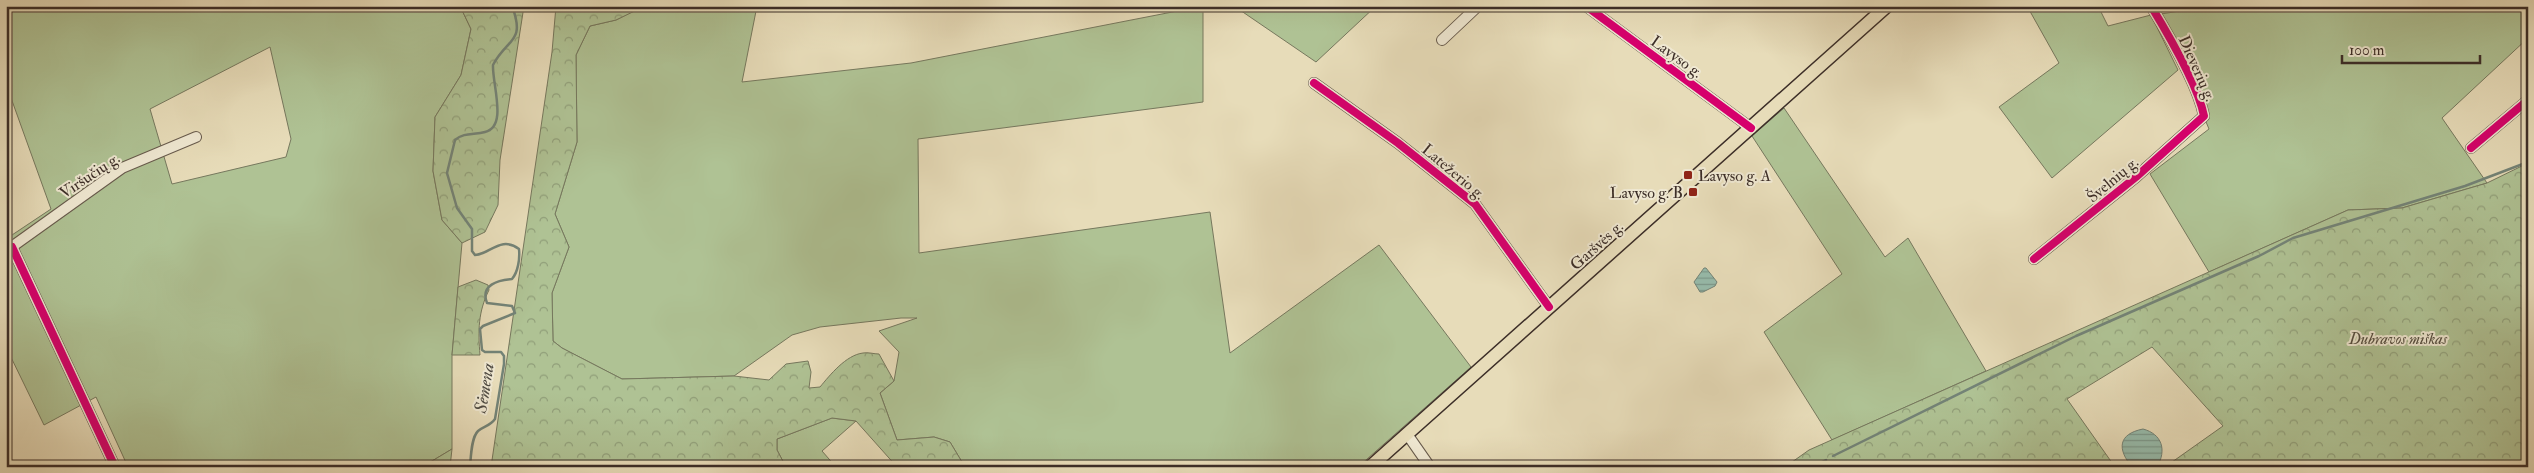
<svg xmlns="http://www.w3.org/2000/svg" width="2534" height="473" font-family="'IM FELL Double Pica',serif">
<defs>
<pattern id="forest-crowns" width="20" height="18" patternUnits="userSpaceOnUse" patternTransform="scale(1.25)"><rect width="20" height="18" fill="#afc294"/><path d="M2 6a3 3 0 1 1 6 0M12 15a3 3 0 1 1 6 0" fill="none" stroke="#909e79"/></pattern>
<pattern id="water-rules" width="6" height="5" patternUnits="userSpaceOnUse" patternTransform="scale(1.25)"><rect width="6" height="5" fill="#97bcac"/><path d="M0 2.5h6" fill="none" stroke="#7c998c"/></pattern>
</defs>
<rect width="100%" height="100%" fill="#e7dcb9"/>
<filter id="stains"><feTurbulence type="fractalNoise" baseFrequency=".004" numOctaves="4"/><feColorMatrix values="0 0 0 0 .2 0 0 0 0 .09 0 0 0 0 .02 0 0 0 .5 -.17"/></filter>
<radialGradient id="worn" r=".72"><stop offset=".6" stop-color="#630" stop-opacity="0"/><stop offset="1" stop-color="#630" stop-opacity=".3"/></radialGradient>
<g fill="#afc294" stroke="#76785e" fill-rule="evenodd">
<path d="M6,6H460L471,29L461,75L435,117L433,171L442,220L462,243L452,355V449L422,467H128L96,397L44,425L6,347V239L51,209L6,84ZM270,47L291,139L286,157L172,184L150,109Z"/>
<polygon points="643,6 757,6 742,82 911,63 1203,6 1203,102 918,139 919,253 1210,212 1230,353 1379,245 1471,367 1358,467 965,467 950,442 934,437 897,440 880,393 894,381 899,352 879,331 917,318 901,318 820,327 792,335 734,376 622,379 562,348 553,341 552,293 569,247 555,214 577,142 576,55 590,26 616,20"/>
<polygon points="1234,6 1376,6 1316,62"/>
<polygon points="2027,6 2098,6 2108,26 2151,15 2178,70 2052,178 1999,107 2059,63"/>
<polygon points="2211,6 2528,6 2528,38 2442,118 2487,183 2402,208 2348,210 2209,272 2150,174 2209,129 2161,14"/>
<polygon points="1784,108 1885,257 1908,238 1986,371 1832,440 1764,332 1842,274 1752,136"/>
<polygon points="832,418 856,421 822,451 836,467 786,467 777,450 777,439"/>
</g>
<g fill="url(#forest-crowns)" stroke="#76785e">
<polygon points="460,6 524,6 500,160 498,205 485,232 462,243 442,220 433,171 435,117 461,75 471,29"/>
<path d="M556,6L643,7L616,20L590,26L576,55L577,142L555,214L569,247L552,293L553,341L562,348L622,379L734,376L769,380L786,364L808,361L811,372L809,388L820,387C830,375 846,355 863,353C868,352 874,354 879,354L894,381L880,393L897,440L934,437L950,442L965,467H897L856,421L832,418L777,439V450L786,467H491L552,52Z"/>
<polygon points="2528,163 2528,467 2165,467 2223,426 2152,347 2067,399 2115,467 1785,467 1809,450 2348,210 2402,208 2487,183"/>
<path d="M476,280L488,285L489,290C478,312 478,331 480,355H452L458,287Z"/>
<polygon points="452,449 450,467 422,467"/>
</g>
<g fill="url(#water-rules)" stroke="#738377">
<polygon points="1704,268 1706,268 1717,282 1715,286 1703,292 1700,292 1694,282"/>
<path d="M2143,429C2162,434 2167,450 2157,467H2132C2117,449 2118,434 2143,429Z"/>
</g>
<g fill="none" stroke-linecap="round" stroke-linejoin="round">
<g stroke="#738377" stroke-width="2.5">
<polyline points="1833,456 2076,336 2259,256 2293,238 2465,186 2528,162"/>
<path d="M470,467C471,457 471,438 478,431C484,426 490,426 495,419L504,364V356L501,352H485L482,350L480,329L483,326L515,313L512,306L487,303C480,285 498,280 512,279C518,272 520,259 519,249C501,235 489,255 475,255L472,251V229L457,208L447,173L455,140C464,132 474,135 485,132C508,127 492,84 493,65C507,38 526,43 512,6"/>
<polyline points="1812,467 1826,460"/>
</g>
<g stroke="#675a4c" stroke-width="12">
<g id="minor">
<polyline points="1586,6 1751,128"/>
<polyline points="1442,40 1478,6"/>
<polyline points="1314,83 1398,143 1475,204 1549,307"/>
<polyline points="2471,148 2528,100"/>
<polyline points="12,247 115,467"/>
<polyline points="6,251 122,168 196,137"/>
<path d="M2034,259L2136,177L2204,116C2198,85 2168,34 2151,6"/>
<polyline points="1407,434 1430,467"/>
</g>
</g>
<g stroke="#3c2e28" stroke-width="15">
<polyline id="major" points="1370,467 1887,6"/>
</g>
<use href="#minor" stroke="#efe8d2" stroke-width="10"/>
<use href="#major" stroke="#e7dcb9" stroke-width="12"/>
<g stroke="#efe8d2" stroke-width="11">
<g id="cycleway">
<polyline points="1586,6 1751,128"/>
<polyline points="1314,83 1398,143 1475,204 1549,307"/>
<polyline points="2471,148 2528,100"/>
<polyline points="12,247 115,467"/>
<path d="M2034,259L2136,177L2204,116C2198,85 2168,34 2151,6"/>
</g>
</g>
<use href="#cycleway" stroke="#d6006c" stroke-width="8"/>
</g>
<g fill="#8f2418" stroke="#efe8d2" stroke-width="2">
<rect x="1683" y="170" width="10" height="10" rx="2.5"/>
<rect x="1688" y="187" width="10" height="10" rx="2.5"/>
</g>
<g text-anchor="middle" stroke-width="4" stroke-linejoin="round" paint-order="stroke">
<g font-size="16" fill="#3c2e28" stroke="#efe8d2">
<text transform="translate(1677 56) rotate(36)" y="6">Lavyso g.</text>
<text transform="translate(2198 68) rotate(66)" y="6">Dieverių g.</text>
<text transform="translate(1454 171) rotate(40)" y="6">Latežerio g.</text>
<text transform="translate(89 175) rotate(-34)" y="6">Viršučių g.</text>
<text transform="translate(2112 179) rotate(-40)" y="6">Švelnių g.</text>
<text transform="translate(1596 245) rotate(-42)" y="6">Garšvės g.</text>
</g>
<g font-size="16" fill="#3c2e28" stroke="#efe8d2" text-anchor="start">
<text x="1698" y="181">Lavyso g. A</text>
<text x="1683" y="198" text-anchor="end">Lavyso g. B</text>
</g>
<g font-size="16" font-style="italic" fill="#534c3e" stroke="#efe8d2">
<text x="2398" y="344">Dubravos miškas</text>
</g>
<g font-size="18" font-style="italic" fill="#4e4a42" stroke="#efe8d2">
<text transform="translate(484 388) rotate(-81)" y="6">Sėmena</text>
</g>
</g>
<rect width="2534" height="473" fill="none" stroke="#e7dcb9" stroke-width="25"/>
<rect x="8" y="8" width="2519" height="458" fill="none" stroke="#3c2e28" stroke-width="2.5"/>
<rect x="12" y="12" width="2509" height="448" fill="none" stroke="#3c2e28"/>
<path d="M2342 55v8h138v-8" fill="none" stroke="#3c2e28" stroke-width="2.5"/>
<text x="2349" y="55" font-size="15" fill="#3c2e28" stroke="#efe8d2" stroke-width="4" paint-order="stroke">100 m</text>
<rect width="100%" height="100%" filter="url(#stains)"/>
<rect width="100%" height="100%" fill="url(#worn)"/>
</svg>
